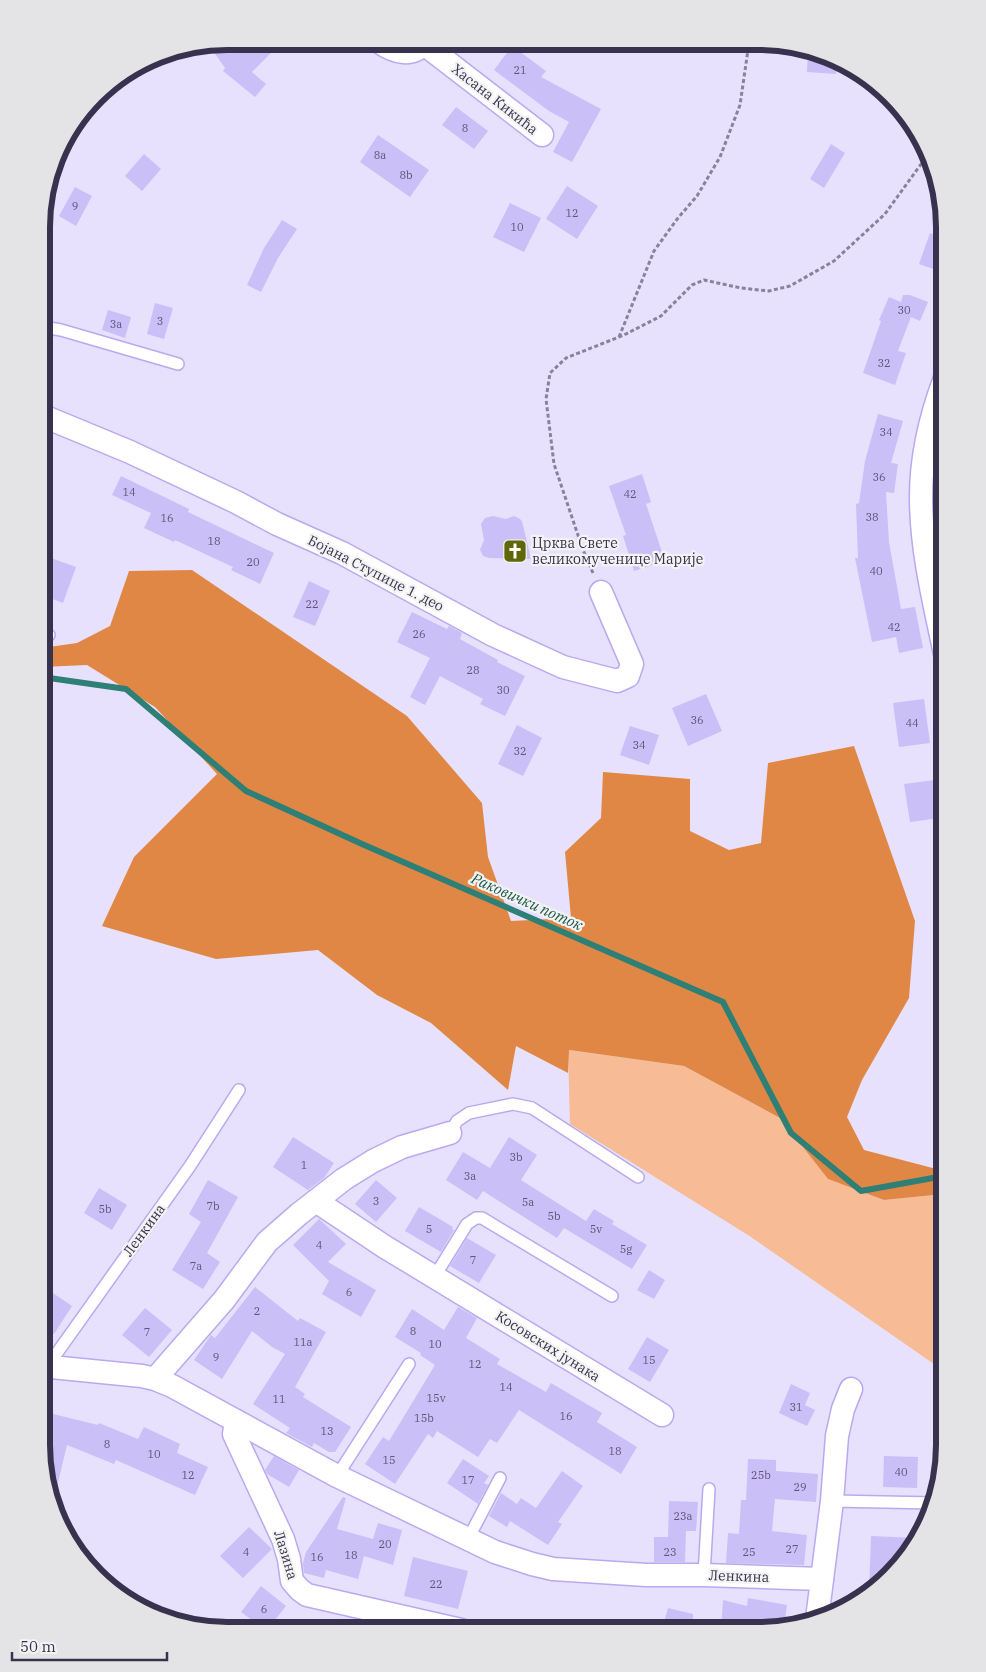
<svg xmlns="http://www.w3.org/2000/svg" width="986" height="1672" font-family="'IBM Plex Serif',serif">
<rect width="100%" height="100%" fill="#e7e1fe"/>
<polygon fill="#f7bc95" points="568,1050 684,1066 780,1118 828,1179 884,1200 944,1194 944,1371 751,1237 570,1124"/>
<polygon fill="#e08745" points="192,570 407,716 482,803 488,857 511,921 571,918 565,852 601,818 603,772 690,779 690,831 729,850 761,843 768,763 854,746 915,921 909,998 862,1080 847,1117 864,1150 944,1171 944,1194 884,1200 828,1179 780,1118 684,1066 569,1050 568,1073 516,1046 508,1090 431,1023 377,995 318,950 216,959 102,926 134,857 217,774 155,707 87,665 42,667 42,648 77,643 110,626 129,571"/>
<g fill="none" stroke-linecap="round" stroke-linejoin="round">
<polyline stroke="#2e7f75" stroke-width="6" points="42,677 126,689 246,791 362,844 723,1002 791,1133 861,1191 944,1176"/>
</g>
<g fill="#cbbff7">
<polygon points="283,41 252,72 266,84 255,97 223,71 225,68 209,45 227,41"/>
<polygon points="512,46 546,71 541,77 601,109 572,162 553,152 569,122 549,111 494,70"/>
<polygon points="808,50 830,56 837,59 836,74 807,72"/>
<polygon points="456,107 488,131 474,149 442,125"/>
<polygon points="378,135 429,170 410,197 360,162"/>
<polygon points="831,144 845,153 824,188 810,179"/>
<polygon points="144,154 161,169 142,191 125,176"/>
<polygon points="567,186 598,206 577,239 546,219"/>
<polygon points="75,187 92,196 76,226 59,216"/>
<polygon points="510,203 541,218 524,252 493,237"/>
<polygon points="282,220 297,229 278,258 261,292 247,285 264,248"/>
<polygon points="930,233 945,239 945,273 919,264"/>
<polygon points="903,295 910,295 928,302 920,321 911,317 898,351 906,353 895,385 863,373 881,321 879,320 889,297 901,302"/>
<polygon points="155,303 173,308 164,339 147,334"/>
<polygon points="108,310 131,317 125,338 102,330"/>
<polygon points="878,414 903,421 891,463 898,464 894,493 886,492 889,542 901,609 915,607 923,648 899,653 896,637 872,642 855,558 858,558 856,504 859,503 865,461"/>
<polygon points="642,474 651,502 646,504 665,561 634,571 623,536 626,535 609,486"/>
<polygon points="121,476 189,509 188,512 274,553 260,584 231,570 233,567 175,540 174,542 144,528 151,513 112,495"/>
<polygon points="493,516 506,519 514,516 520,519 522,521 531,559 489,558 483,556 480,550 484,540 481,524 485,518"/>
<polygon points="51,558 76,567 63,603 42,595 42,581"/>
<polygon points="309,581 330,591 315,626 293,617"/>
<polygon points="412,612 447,629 449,626 462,633 460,639 498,660 497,662 525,676 505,716 480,704 483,699 440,676 425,705 410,697 430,658 397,642"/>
<polygon points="706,694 722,731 688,746 672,708"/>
<polygon points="924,699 930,743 899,747 893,703"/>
<polygon points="517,725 542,738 523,776 498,764"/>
<polygon points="630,726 659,735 649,765 620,755"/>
<polygon points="935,780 940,818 910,822 904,784"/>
<polygon points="293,1137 334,1163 324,1178 308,1190 273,1167"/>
<polygon points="509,1137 537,1155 521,1180 586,1221 594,1209 614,1221 612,1224 647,1245 632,1269 564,1228 557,1238 483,1191 477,1200 446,1180 463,1152 490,1168"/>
<polygon points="208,1180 238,1197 207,1253 220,1262 203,1289 172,1270 201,1222 189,1214"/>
<polygon points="376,1180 397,1198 376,1222 355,1204"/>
<polygon points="99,1188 127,1205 112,1230 84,1213"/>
<polygon points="419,1207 453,1227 452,1229 454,1230 441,1252 405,1231"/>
<polygon points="319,1219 346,1244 328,1262 376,1290 361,1317 322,1294 329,1281 293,1245"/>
<polygon points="467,1238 496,1255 479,1283 450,1266"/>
<polygon points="649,1270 665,1280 654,1299 637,1290"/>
<polygon points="41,1285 72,1306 54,1334 41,1325"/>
<polygon points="255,1287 298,1321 300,1318 326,1332 295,1387 305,1394 303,1397 351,1427 335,1452 329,1452 314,1443 312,1447 286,1433 290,1428 253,1404 285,1354 272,1347 252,1331 222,1379 194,1360 209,1338 211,1335 215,1338"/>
<polygon points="458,1307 477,1318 466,1338 500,1359 497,1364 546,1392 551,1383 602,1413 597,1422 637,1447 621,1474 519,1410 497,1443 490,1439 478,1457 437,1431 433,1438 428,1434 395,1484 365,1464 383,1437 389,1441 435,1365 420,1355 421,1353 395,1337 412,1309 444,1330"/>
<polygon points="145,1308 172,1330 149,1357 122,1335"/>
<polygon points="647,1337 669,1350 650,1382 628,1369"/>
<polygon points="791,1384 810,1393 805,1405 815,1410 807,1426 779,1413"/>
<polygon points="41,1411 98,1425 99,1423 138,1439 144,1427 180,1444 177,1453 208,1467 195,1495 116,1460 114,1464 67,1445 53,1503 41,1445"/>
<polygon points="274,1456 299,1470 289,1487 267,1474 265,1470"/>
<polygon points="884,1456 918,1457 917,1488 883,1487"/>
<polygon points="463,1459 489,1476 484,1483 488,1485 478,1504 447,1483"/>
<polygon points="748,1459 776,1460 776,1471 818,1474 816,1502 775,1499 772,1531 807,1535 804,1565 726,1563 728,1533 739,1534 741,1500 746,1500"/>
<polygon points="562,1471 583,1486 558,1522 562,1524 548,1545 510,1521 507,1527 489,1516 501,1493 517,1504 521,1498 536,1508"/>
<polygon points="343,1497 346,1498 337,1529 373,1539 378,1523 402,1530 393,1565 364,1556 358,1579 326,1570 324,1578 304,1573 303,1563 306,1552"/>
<polygon points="669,1501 698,1502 696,1531 686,1531 685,1562 654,1562 654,1537 668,1537"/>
<polygon points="249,1527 272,1549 243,1578 220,1556"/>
<polygon points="871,1536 917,1538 906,1558 869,1594"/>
<polygon points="413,1557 468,1571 458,1609 404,1596"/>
<polygon points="261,1586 286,1606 268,1629 264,1629 241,1612"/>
<polygon points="748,1598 787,1605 784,1626 759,1631 721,1631 723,1600 747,1606"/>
<polygon points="668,1608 693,1614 693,1631 662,1630"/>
</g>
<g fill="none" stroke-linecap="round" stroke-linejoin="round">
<g stroke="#baa9ef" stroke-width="14">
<g id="service">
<polyline points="43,327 61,330 178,364"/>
<polyline points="42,636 49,635"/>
<polyline points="450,1133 457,1121 469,1113 513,1104 532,1108 638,1177"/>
<polyline points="435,1276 467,1224 476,1218 482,1218 612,1296"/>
<polyline points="47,1367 190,1166 239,1090"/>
<polyline points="337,1476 409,1364"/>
<polyline points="832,1501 935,1503"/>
<polyline points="468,1539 500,1478"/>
<polyline points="704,1575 709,1489"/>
</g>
</g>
<g stroke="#baa9ef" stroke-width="25">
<g id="minor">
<path d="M379,42C395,53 412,58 426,42"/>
<polyline points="424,44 542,135"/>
<polyline points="43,416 130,452 236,502 277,524 342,553 493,635 563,667 617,681 628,676 632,664 601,592"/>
<path d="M945,654C934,602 921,550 921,497C921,456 931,415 945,378"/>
<polyline points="316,1201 385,1247 662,1415"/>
<polyline points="41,1366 142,1376 155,1379 172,1386 337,1476 495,1552 532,1564 553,1569 646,1575 704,1575 822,1579"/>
<polyline points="155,1379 224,1300 267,1242 299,1214 344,1179 373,1161 402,1147 450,1133"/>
<polyline points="236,1421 234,1434 283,1539 289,1559 292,1581 300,1590 307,1595 461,1630"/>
<polyline points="817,1619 832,1501 837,1436 843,1409 851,1389"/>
</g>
</g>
<g stroke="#88829e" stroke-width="3" stroke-dasharray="4 2.5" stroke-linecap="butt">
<polyline points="619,337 654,251 678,218 697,196 720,157 740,105 749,43"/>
<polyline points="593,573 583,550 554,464 546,399 550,373 566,358 624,335 661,316 692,285 704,280 741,288 769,291 790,286 834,261 885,214 929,153"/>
</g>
<use href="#service" stroke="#fff" stroke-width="11"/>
<use href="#minor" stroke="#fff" stroke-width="22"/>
</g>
<defs>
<g id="church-square" transform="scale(1.25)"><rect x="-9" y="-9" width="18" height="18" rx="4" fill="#5f6708" stroke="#f3f3f3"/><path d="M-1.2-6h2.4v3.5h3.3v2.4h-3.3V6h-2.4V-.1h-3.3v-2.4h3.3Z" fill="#fff"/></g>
</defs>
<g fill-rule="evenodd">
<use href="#church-square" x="515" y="551"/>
</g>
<g text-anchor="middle" stroke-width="4.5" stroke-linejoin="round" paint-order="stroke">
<g font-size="11" fill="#5e5578">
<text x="520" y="74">21</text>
<text x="465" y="132">8</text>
<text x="380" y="159">8a</text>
<text x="406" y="179">8b</text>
<text x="75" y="210">9</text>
<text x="572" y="217">12</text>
<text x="517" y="231">10</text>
<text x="904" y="314">30</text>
<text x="160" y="325">3</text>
<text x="116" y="328">3a</text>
<text x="884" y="367">32</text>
<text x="886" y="436">34</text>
<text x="879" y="481">36</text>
<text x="129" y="496">14</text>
<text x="630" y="498">42</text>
<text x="872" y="521">38</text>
<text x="167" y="522">16</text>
<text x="214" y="545">18</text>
<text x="253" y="566">20</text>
<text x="876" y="575">40</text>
<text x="312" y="608">22</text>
<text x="894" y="631">42</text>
<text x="419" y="638">26</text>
<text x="473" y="674">28</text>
<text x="503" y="694">30</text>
<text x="697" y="724">36</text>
<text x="912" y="727">44</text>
<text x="639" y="749">34</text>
<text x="520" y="755">32</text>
<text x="516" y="1161">3b</text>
<text x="304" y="1169">1</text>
<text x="470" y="1180">3a</text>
<text x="376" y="1205">3</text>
<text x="528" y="1206">5a</text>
<text x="213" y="1210">7b</text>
<text x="105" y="1213">5b</text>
<text x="554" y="1220">5b</text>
<text x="429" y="1233">5</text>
<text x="596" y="1233">5v</text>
<text x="319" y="1249">4</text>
<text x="626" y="1253">5g</text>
<text x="473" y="1264">7</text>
<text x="196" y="1270">7a</text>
<text x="349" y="1296">6</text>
<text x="257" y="1315">2</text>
<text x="413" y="1335">8</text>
<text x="147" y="1336">7</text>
<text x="303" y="1346">11a</text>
<text x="435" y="1348">10</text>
<text x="216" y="1361">9</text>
<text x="649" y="1364">15</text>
<text x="475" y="1368">12</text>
<text x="506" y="1391">14</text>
<text x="436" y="1402">15v</text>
<text x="279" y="1403">11</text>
<text x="796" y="1411">31</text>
<text x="566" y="1420">16</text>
<text x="424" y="1422">15b</text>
<text x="327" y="1435">13</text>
<text x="107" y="1448">8</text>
<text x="615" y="1455">18</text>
<text x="154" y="1458">10</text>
<text x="389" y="1464">15</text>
<text x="901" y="1476">40</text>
<text x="188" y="1479">12</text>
<text x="761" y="1479">25b</text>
<text x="468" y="1484">17</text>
<text x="800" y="1491">29</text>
<text x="683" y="1520">23a</text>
<text x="385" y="1548">20</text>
<text x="792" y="1553">27</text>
<text x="246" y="1556">4</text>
<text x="670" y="1556">23</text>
<text x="749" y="1556">25</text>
<text x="351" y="1559">18</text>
<text x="317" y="1561">16</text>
<text x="436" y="1588">22</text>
<text x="264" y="1613">6</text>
</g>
<g font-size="14" fill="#39324e" stroke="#f3f3f3">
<text transform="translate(495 99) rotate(38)" y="5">Хасана Кикића</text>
<text transform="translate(376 573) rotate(27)" y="5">Бојана Ступице 1. део</text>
<text transform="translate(144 1230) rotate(-54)" y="5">Ленкина</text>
<text transform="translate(548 1346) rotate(32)" y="5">Косовских јунака</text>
<text transform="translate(286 1555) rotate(73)" y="5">Лазина</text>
<text transform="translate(739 1576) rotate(2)" y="5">Ленкина</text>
</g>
<g font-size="14" fill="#39324e" stroke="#f3f3f3" text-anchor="start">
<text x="532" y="548">Црква Свете<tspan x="532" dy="16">великомученице Марије</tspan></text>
</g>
<g font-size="15" font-style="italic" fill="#1c594b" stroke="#f3f3f3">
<text transform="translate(527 902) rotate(24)" y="5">Раковички поток</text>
</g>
</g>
<path d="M0 0H986V1672H0ZM227 50H759A177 177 0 0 1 936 227V1445A177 177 0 0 1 759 1622H227A177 177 0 0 1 50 1445V227A177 177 0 0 1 227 50Z" fill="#e4e4e6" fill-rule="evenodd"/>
<path fill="none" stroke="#39324e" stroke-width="6" d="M227 50H759A177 177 0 0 1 936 227V1445A177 177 0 0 1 759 1622H227A177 177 0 0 1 50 1445V227A177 177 0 0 1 227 50Z"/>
<path d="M12 1652v8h155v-8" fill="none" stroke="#39324e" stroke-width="2.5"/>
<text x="20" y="1652" font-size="15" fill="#39324e" stroke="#f3f3f3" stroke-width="4" paint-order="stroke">50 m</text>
</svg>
